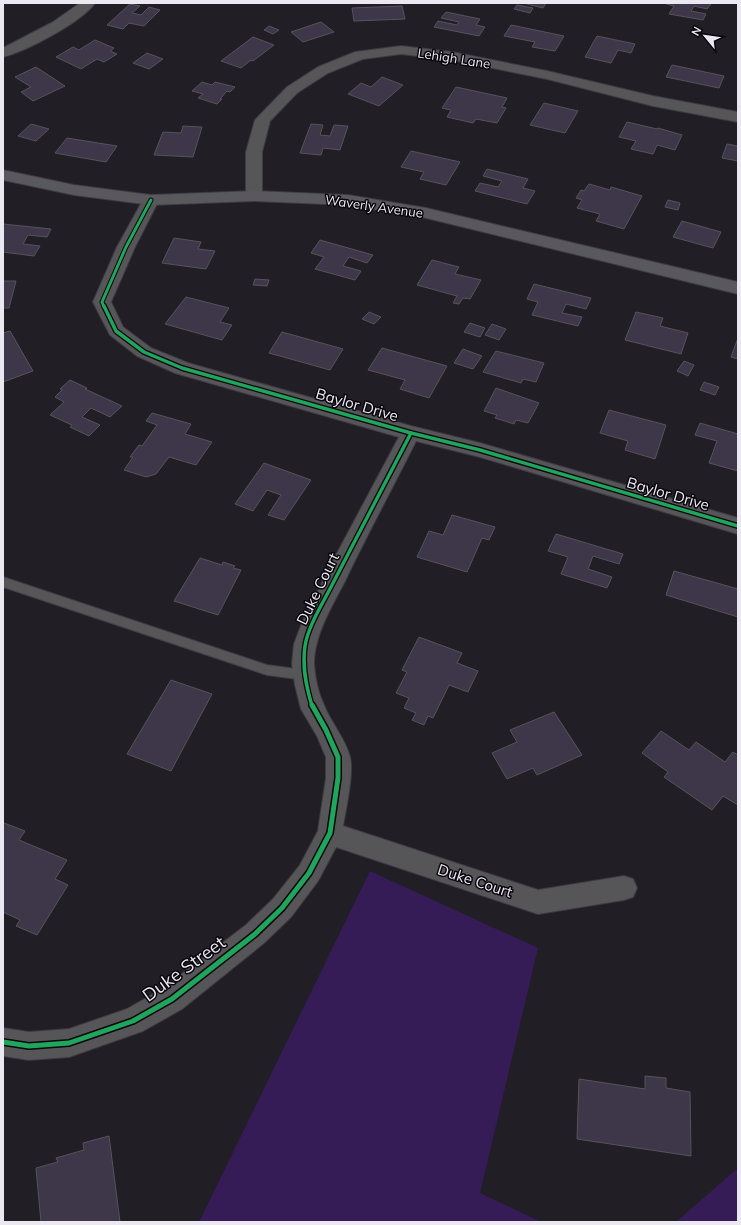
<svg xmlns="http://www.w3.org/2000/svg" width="741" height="1225" font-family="Mulish,sans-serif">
<rect width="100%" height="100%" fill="#211e26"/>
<g fill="#351c56">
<polygon points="370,871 538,948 480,1193 541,1222 199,1222"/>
<polygon points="738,1168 738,1222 676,1222"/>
</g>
<g fill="#3e3649" stroke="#56535a">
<polygon points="523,3 546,3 543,8"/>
<polygon points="663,3 706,3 711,4 707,9 694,6 691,11 706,14 703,20 669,14 674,6"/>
<polygon points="130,4 140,6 132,13 141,15 149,7 160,10 144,26 129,23 123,29 107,25"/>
<polygon points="517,5 533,8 530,13 514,9"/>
<polygon points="402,6 405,19 354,21 352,8"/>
<polygon points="446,12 480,19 476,25 485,27 479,36 434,27 438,21 457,25 459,22 441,18"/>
<polygon points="321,22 334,32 303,42 291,32"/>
<polygon points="511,25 564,36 555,51 532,47 535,42 504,36"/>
<polygon points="269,26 279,30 273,34 264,30"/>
<polygon points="597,36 635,44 631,53 618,50 611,63 585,57"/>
<polygon points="253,37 274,45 253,61 251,60 241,68 221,61"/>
<polygon points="95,40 114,48 110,51 117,54 104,62 97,59 81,69 56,57 73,47 79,50"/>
<polygon points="147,53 163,59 149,69 133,63"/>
<polygon points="672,65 724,76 719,88 666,77"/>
<polygon points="36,67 65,86 33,101 21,92 31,87 15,77"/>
<polygon points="382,77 403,85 379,106 348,94 361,83 371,87"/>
<polygon points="202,82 212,85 215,82 235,87 230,92 227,91 220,99 222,99 217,104 198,98 203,94 192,91"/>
<polygon points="456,87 507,98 502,107 506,108 497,123 476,119 473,123 447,117 451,110 442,108"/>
<polygon points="544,103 578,111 565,133 530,125"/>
<polygon points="627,122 657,129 658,128 682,135 675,150 657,145 653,154 631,149 636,141 619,137"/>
<polygon points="31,124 49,129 36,141 18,136"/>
<polygon points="311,124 323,125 320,135 330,136 334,125 348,126 340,150 323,148 321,155 300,153"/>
<polygon points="183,126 202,127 193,157 154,155 163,132 181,133"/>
<polygon points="67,138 117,146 106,162 55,153"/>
<polygon points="727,144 738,146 738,161 722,158"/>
<polygon points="411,151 460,162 446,185 420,179 424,172 401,167"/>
<polygon points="487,169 528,179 523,188 535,191 527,204 475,191 480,183 498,187 502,181 483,176"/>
<polygon points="589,184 610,190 611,187 642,196 624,229 596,221 600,214 577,208 582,200 576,198 581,190 584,191"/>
<polygon points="668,200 680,203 678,210 665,207"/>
<polygon points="682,221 721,232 713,248 673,237"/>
<polygon points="3,224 51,229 47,237 28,235 23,244 40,246 34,256 3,252"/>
<polygon points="174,238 201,242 198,249 215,251 206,269 162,263"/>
<polygon points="320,240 373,255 367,263 349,257 343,266 361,271 355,280 315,269 324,257 311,253"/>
<polygon points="432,260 459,267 455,274 481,280 470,299 463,298 459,304 453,303 457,296 417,285"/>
<polygon points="255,279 269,280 267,286 253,285"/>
<polygon points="3,281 16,281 9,308 3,308"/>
<polygon points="534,284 591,298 586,309 566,304 562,313 582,317 578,326 532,315 538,302 527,299"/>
<polygon points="186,297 229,308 220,322 232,325 222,340 165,324"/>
<polygon points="369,312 381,317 374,324 362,319"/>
<polygon points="636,312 663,318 660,326 688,333 681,354 625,340"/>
<polygon points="470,323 485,328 480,337 464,332"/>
<polygon points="492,324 506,329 499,340 485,335"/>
<polygon points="10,331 33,371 3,382 3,333"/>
<polygon points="282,332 343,349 330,370 269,353"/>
<polygon points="738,338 738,359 731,357"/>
<polygon points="382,348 447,366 429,398 400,389 405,380 368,370"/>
<polygon points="463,349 482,356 473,369 454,363"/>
<polygon points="496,351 544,363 536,382 523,379 521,383 483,372"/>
<polygon points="684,361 694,365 688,376 677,371"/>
<polygon points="70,380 87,388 85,389 122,406 110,417 91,408 82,417 100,425 89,436 70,427 72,425 50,415 64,402 55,397 62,390 60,389"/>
<polygon points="704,382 719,387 715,395 700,390"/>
<polygon points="496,388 539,403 528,423 516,420 514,424 495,418 497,415 484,411"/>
<polygon points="609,410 666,425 655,459 625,450 628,441 600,433"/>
<polygon points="152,413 191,424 185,434 212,442 196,465 169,457 156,474 146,477 124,470 133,457 130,457 139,445 142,446 157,425 146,421"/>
<polygon points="700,423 738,434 738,471 709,463 717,441 695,435"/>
<polygon points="264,463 311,480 284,520 268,515 281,495 267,490 253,511 235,504"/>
<polygon points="452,515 495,527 489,540 482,538 467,572 417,557 429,531 443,535"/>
<polygon points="556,534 623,554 619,564 593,556 588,569 612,577 607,588 561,574 568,557 548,551"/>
<polygon points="200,558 222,565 223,562 235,566 233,568 241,570 218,615 174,601"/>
<polygon points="674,571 738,589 738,617 666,595"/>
<polygon points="419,637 462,653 457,663 478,671 468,692 449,685 433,718 428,716 424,725 412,720 416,713 404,708 409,698 396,693 407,672 402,670"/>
<polygon points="171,680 212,694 171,771 127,754"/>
<polygon points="554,712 582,755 537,775 533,768 507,779 492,753 517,742 510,730"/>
<polygon points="661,731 689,750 696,742 725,762 733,752 738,755 738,805 723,796 712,810 664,777 668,772 642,753"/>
<polygon points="4,823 25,831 19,840 67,860 55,879 68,885 37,935 16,926 20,920 3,912 3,825"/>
<polygon points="645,1076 666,1078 666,1088 690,1092 691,1156 577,1139 579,1079 645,1089"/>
<polygon points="109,1136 120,1222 41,1222 36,1168 58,1162 56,1158 84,1150 83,1143"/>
</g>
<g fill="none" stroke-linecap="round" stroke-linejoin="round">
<g stroke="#3d3b42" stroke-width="2">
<polygon id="lane" points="3,577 267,665 304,670 308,671 310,675 308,679 304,680 267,675 3,587"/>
</g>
<g stroke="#3d3b42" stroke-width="2">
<g id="street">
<path d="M80,3H95C82,22 25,52 3,57V48L53,22Z"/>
<polygon points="401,46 452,52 547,71 653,96 738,112 738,122 653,106 547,79 452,60 401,54 363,59 328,73 297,93 270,121 262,152 262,196 260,199 254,201 248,199 246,196 246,152 255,120 287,87 318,67 355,52"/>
<path d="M151,195L157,196L159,200L135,247L111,302L123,327L151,348L188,363L411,426L480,443L738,518V534L480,457L416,441C393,487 368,533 346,579C333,605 314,634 314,664C315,677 318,693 324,705C331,723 345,738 350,757C354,773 346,808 343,826L538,890L624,876L633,879L637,888L633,897L624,900L538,914L336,847L318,881L291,917L264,943L182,1009L143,1031L69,1057L29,1060L3,1056V1028L29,1032L69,1029L127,1009L162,989L246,925L273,899L300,865L318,831L326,778V757L317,736L301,709L295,685L292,664L294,644L302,623L334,559L399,437L175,373L137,356L110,335L93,302L117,247L143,200L145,196Z"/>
</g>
</g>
<g stroke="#3d3b42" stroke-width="2">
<polygon id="secondary" points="3,170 74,185 151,195 254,191 348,195 426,208 738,282 738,294 426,218 348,205 254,201 151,205 74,195 3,180"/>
</g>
<use href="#lane" fill="#565558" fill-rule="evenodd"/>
<use href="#street" fill="#565558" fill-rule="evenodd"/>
<use href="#secondary" fill="#59585c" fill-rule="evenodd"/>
<g stroke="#09070d" stroke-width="5">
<polyline id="cycleway-far2" points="104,307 102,302 126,247 151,200"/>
</g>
<g stroke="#09070d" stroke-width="6">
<g id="cycleway-far1">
<polyline points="104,306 116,331 144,352 182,368 411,433 480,450 738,526"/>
<path d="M312,706C306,686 302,667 305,646C308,626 323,603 332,585C358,534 385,484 411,433"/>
</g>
</g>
<g stroke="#09070d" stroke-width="8">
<polyline id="cycleway" points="3,1042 29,1046 69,1043 133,1021 172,999 255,934 282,908 309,873 330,833 338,778 338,757 326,730 312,705"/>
</g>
<use href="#cycleway-far2" stroke="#20a55d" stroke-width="3"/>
<use href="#cycleway-far1" stroke="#20a55d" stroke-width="3.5"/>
<use href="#cycleway" stroke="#20a55d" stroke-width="5"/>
</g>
<g text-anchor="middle" stroke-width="3" stroke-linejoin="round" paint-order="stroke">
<g font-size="13" fill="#ebe8f2" stroke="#09070d">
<text transform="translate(454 58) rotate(9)" y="5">Lehigh Lane</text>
<text transform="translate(374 206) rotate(8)" y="5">Waverly Avenue</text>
</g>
<g font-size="15" fill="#ebe8f2" stroke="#09070d">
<text transform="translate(357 405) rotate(16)" y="5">Baylor Drive</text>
<text transform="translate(668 494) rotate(16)" y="5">Baylor Drive</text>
<text transform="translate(318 589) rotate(-64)" y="5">Duke Court</text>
<text transform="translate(475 881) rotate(18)" y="5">Duke Court</text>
</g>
<g font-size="18" fill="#ebe8f2" stroke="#09070d">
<text transform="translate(184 969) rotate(-36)" y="6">Duke Street</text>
</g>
</g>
<rect width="741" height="1225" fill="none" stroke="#ebe8f2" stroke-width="8"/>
<g transform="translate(705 36) rotate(299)" stroke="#09070d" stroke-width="3" paint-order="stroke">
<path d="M0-3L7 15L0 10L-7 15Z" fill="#ebe8f2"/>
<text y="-6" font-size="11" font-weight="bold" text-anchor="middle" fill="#ebe8f2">N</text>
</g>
</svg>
